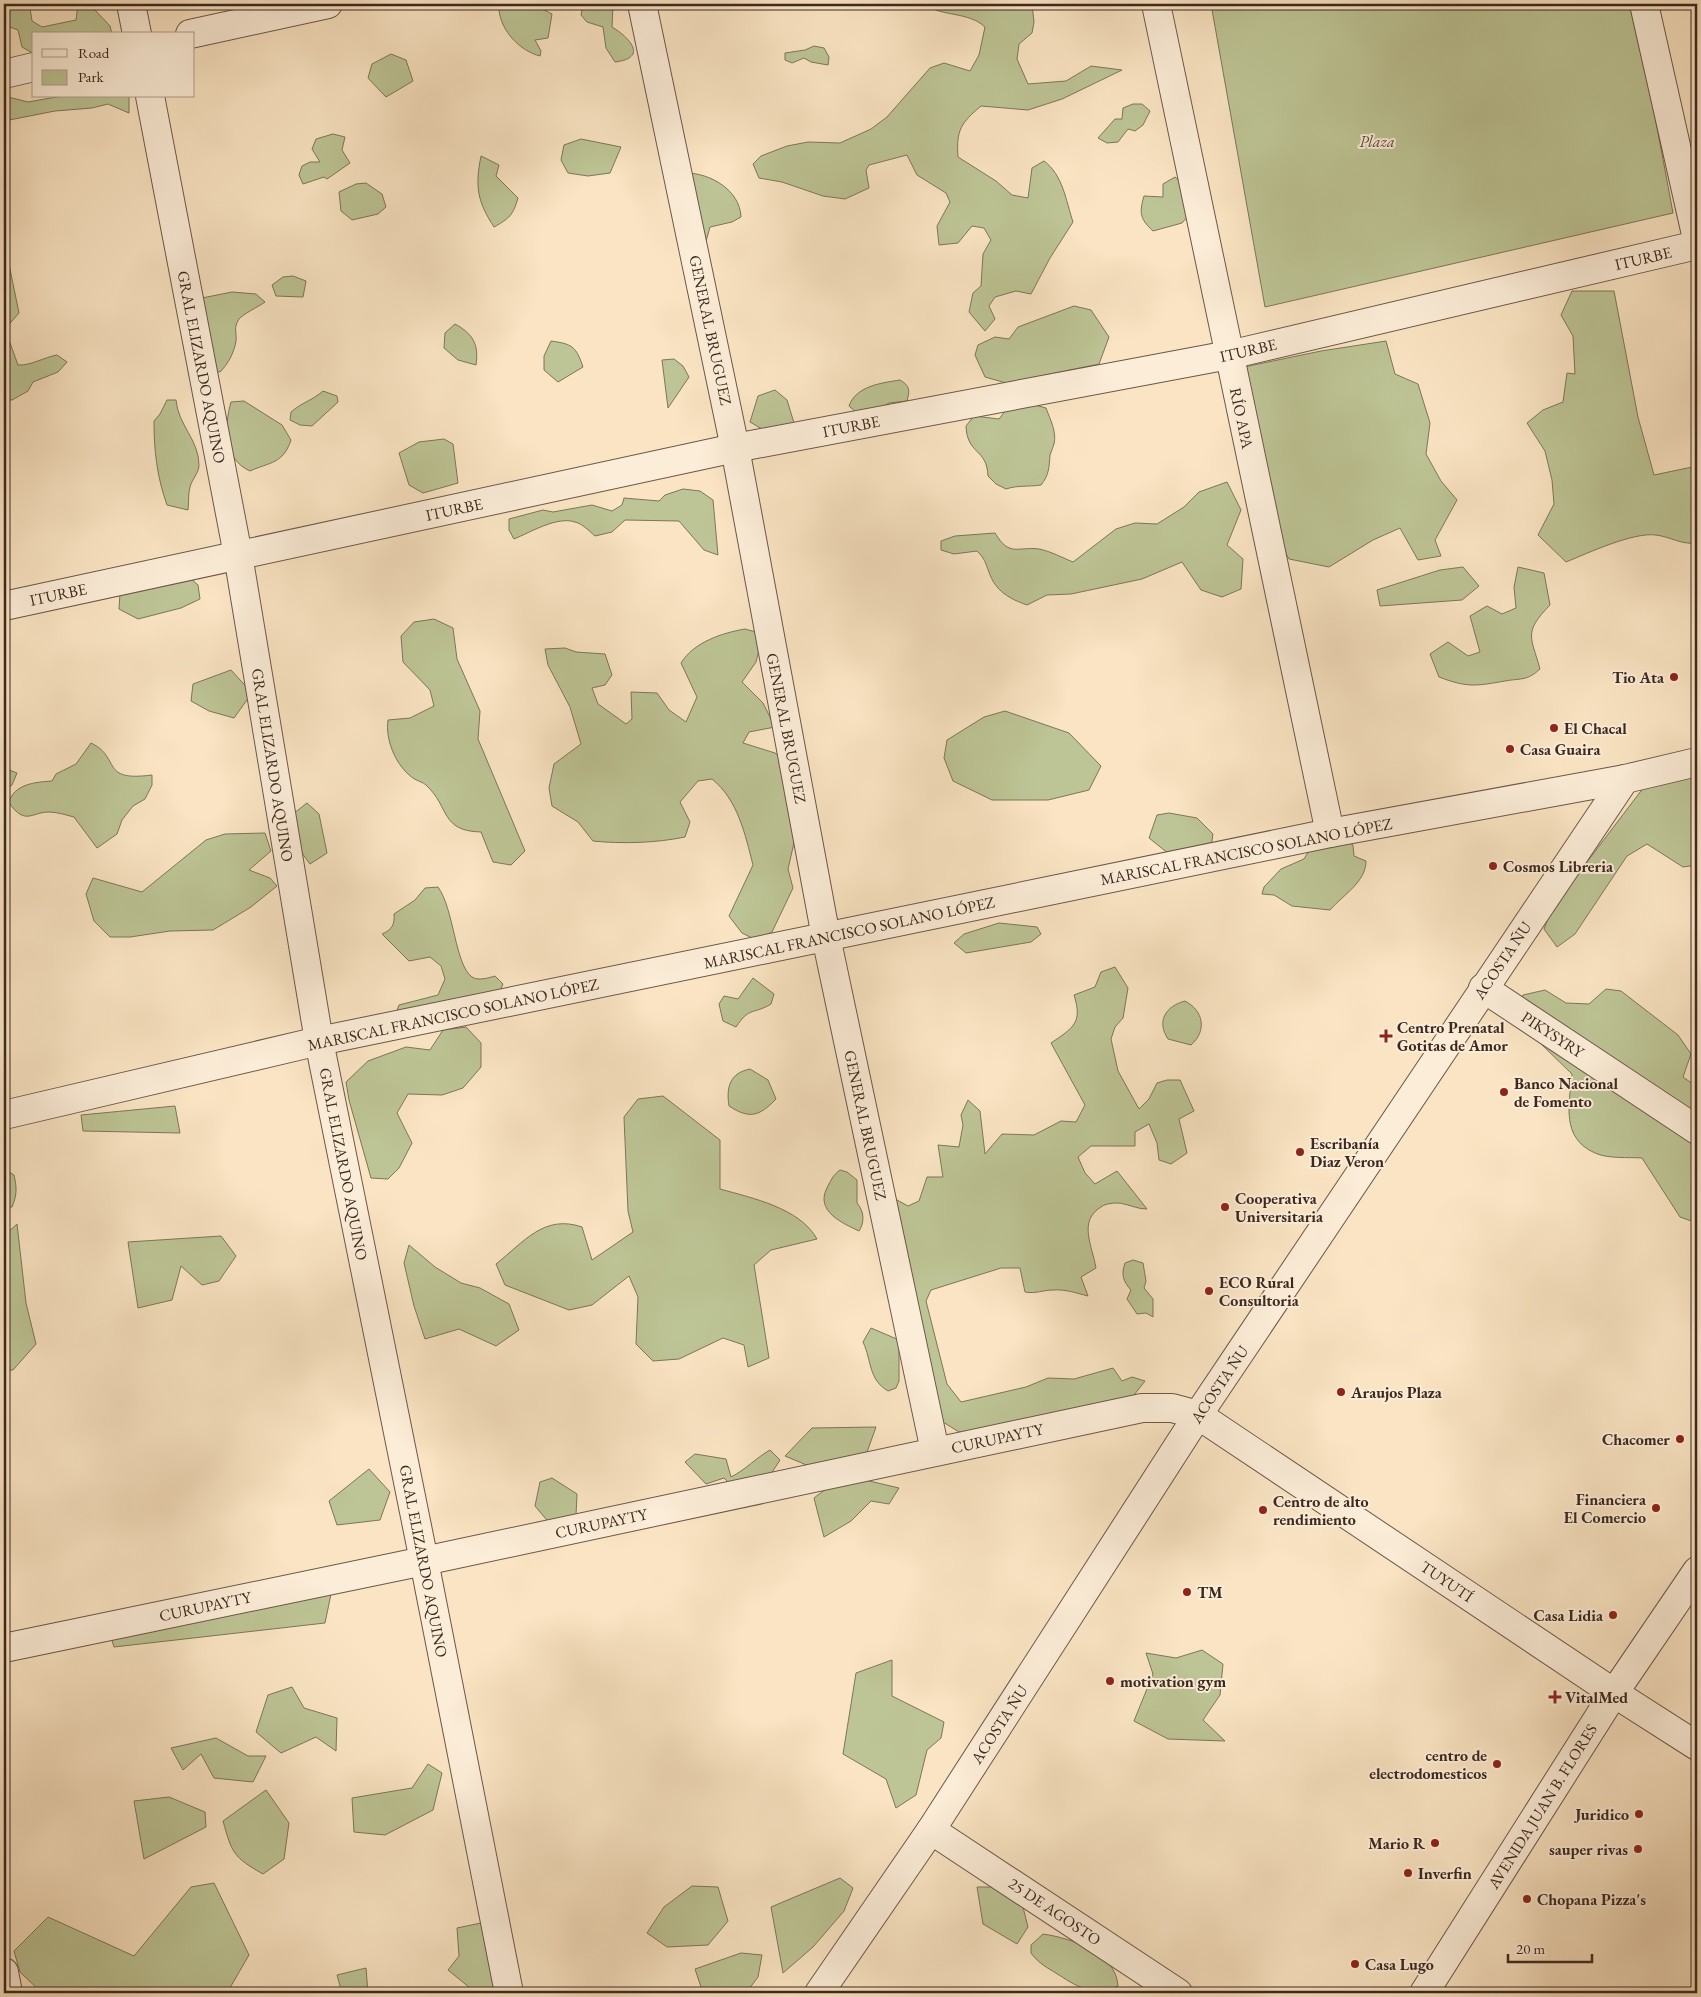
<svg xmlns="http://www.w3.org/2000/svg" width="1701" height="1997" font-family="'EB Garamond',serif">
<rect width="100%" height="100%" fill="#fae4c3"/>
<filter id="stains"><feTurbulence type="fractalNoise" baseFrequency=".004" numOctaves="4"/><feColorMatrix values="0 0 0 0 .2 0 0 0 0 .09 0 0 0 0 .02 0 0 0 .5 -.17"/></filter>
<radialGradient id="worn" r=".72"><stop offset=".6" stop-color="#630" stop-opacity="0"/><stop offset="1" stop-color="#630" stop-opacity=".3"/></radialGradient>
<g fill="#bdc495" stroke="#7d765a">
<polygon points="4,4 27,4 30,8 32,21 42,27 76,20 78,4 96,4 95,10 110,26 112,34 34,34 34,54 22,47 18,30 4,25"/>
<path d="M505,4H533L552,14L548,38L535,40L541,51L540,56C520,51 501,31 499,10Z"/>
<path d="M583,4H613L612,27C629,37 649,58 615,62L606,48L603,27L587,22L581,15Z"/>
<path d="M925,4H1032L1034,22L1032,33L1019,44L1017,59L1028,84L1066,81L1091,66L1122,70L1062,99L1028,110L981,106C961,123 956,130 958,157L996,181L1012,195L1028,198L1032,168L1044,161C1063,175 1066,201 1073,222L1050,258L1031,294L1016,291L995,297L989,306L995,319L985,331L969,312L973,293L981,286L983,254L991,240L984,228L972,226L958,243L939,245L937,226L950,202L946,193L917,175L907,155L869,165L866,170L869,188L845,199L823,196L782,182L759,178L753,164L761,156L787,146L808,142L840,143L871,129L887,117L930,68L944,63L970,71L979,55L985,27C968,11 940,17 925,4Z"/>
<polygon points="1211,4 1634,4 1673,213 1265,307"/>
<polygon points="814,46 824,48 829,57 828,65 811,62 804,58 792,63 785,60 785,53 805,50"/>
<polygon points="391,54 406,60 413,81 386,97 368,78 372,64"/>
<polygon points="4,96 28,102 62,96 129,96 129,113 108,104 92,108 55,111 4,121"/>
<polygon points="1133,104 1142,104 1150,111 1143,125 1135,131 1128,129 1118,142 1107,143 1098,138 1115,119 1122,119 1123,108"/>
<polygon points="333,134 345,137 342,150 350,163 327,179 324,177 303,184 299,175 302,166 310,162 320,162 312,149 316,139"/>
<polygon points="581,139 621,147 610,173 588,176 568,173 561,160 564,145"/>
<path d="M481,156L499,165L496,176L518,198C513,215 510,218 494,227C477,201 475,186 481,156Z"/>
<path d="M686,173C710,173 740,190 741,217L732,222L710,227L705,245Z"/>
<path d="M1175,177L1183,184L1190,214L1182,223L1153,231C1140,219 1139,213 1144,196L1163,197V184Z"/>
<polygon points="366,183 382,194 386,207 378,214 352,220 341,211 339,192 356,184"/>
<path d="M4,240L19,313L5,329L18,365C30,366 45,357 57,355L67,362L58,372L33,382L28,391L12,400H4Z"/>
<polygon points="293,276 306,281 303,297 276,296 272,285 283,277"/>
<path d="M1572,291H1614L1638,417L1654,475L1697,466V543C1682,545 1671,537 1656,535C1633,532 1588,553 1566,562L1538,535L1554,504L1552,480L1545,451L1527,423L1543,410L1563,402L1567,373L1575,374L1573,336L1561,315Z"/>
<path d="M232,292L256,294L265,302C258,307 243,314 239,319C233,328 237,332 236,341C234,353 228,364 220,372L212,371L202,298Z"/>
<polygon points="1074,306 1091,310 1109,337 1099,364 1006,383 985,377 975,355 978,345 995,337 1009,339 1018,327"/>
<path d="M455,324C473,334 479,344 476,365L458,360L444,348L445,333Z"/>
<path d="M551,341C572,344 576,346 583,367L558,382L544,370V356Z"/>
<polygon points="1386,341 1395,374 1418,384 1430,423 1426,454 1441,481 1457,500 1435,540 1441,556 1418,560 1400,528 1373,540 1329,567 1289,559 1262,512 1244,367 1321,351"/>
<polygon points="674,359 683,366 689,377 668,408 662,360"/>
<path d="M900,380C910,386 910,390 907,401L889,403L869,415L857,413L849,406C856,386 881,383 900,380Z"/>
<polygon points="775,390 787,400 794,423 787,432 762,429 750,422 758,396"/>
<path d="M323,391L337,396L338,402L312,426L300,425L290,420L291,412C301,403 313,400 323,391Z"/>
<path d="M167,400H176C178,425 199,440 199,465C199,473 192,479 190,487C188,494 189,502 188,510L167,505C157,477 154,451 154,421L160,414Z"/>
<path d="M244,401L282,425L291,440C283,464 270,462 250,471C223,459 224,427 231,402Z"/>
<path d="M1031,404L1046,408C1050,419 1057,432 1054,444C1053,448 1051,451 1050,455C1049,468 1049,475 1041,485C1028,487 1018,485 1006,489L996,484L988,476C987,448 967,455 966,426L974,416L999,419L1006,410Z"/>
<polygon points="444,439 453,444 458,483 423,493 409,485 399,453 419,442"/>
<path d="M1227,482L1241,510L1227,545L1243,559L1241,589L1222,597L1201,590L1182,562L1142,579L1071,594L1047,595L1027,605C1010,599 995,591 989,572C985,562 985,559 977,551L954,554L941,550V541L955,536L995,533C1010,558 1018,546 1039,549C1050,551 1063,558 1073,562L1116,529L1135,523L1157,524L1184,507L1199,492Z"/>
<path d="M683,489L700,491L713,500L718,555L704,550L679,521L625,520L612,532L595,536C589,531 583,524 575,522C557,516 531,532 514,539L509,530V519L543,510L553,512L592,505L612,511L622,505L624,498L659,501L665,495Z"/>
<polygon points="1463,567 1479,586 1462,600 1380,606 1377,590 1440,570"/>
<path d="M1518,567L1544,573L1550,605C1523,633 1531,636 1540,669C1527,681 1522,678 1505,681C1476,686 1468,688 1439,677L1430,654L1448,642L1468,656L1480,652L1470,616L1487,606L1502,614L1516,608L1514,587Z"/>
<polygon points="190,578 198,585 200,599 181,608 138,619 119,609 120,593"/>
<path d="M434,619L453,628L457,659L480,711L478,739L525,851L511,865L493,862L481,832C440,831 450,807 426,785C423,782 417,781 413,778C396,766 385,740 388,720L410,718L434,706L430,690L403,662L401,636L414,622Z"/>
<path d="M745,629L763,634L756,662L742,682L763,703L775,727L749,732L743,743L775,753L786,761L799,821L788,869L793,888L772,932L756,940L742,933L729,916L753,865C745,834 738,800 712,779L698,781L680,802L690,822L685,837C656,843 622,844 593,841L578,822L552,806L549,788L554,764L581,744L570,707L548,665L545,649L565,648L576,652L605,654L612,675L605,685L592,688L598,704L626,724L632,719L631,692L657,693L669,710L686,722L697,697L681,663C694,642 722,633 745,629Z"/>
<polygon points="231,670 252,693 234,718 209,711 191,701 193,684"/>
<polygon points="1005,711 1069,733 1101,766 1089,790 1048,800 992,800 953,781 944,758 947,740 984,717"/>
<path d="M91,743C122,758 99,782 152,775V785L145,799L133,806L122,820L117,834L97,848L74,817C66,815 57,812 49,812C31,812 26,826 9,803C13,784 36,782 52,781L56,774L76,764Z"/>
<polygon points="1697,761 1697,865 1683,867 1647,844 1627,856 1575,934 1557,947 1544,929 1552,908 1647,783"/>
<polygon points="4,768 17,773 12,785 4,791"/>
<polygon points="307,803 319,814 327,853 310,864 299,849 293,814"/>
<polygon points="1169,813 1197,818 1213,834 1211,847 1169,854 1149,838 1157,815"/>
<polygon points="265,833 271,851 249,870 270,878 277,886 251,907 213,930 170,931 130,937 110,937 94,921 86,894 93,878 142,892 206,840 225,834"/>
<path d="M1340,837L1353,845L1354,856L1366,861C1366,882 1343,895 1330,910L1292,906L1274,895L1262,894L1264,887L1281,869L1304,859L1310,849Z"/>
<path d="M438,887C454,909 455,965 472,977C478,981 488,978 495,976L503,984L498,996L396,1013L399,1005L438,995L445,979L441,966L430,957L409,961L382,934C392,930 395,924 394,914L415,900L425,888Z"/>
<polygon points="999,923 1037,927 1041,934 1031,942 966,953 954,943 964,934"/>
<path d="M1115,967L1128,988L1123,1018L1115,1027L1111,1039L1118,1071L1139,1109L1149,1099L1157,1083L1167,1080H1180L1194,1111L1179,1119L1187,1153L1171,1164L1159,1160L1157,1143L1149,1124L1135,1132V1146H1091L1078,1157L1085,1173L1095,1184L1117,1171L1147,1209C1138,1209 1133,1206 1124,1204C1118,1202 1106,1203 1101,1207C1078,1221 1092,1245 1096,1268L1081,1277L1088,1296C1076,1293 1065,1289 1053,1290C1043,1290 1036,1294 1025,1292L1020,1268H1001L931,1290L926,1301L947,1384L961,1402L1026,1387L1048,1378L1074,1379L1113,1368L1122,1381L1132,1377L1145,1381L1127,1404L964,1435L938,1419L892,1216L897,1200L908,1206L919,1201L927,1177H943L938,1145L959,1147L963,1125L961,1115L968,1100L980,1111L985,1154L1002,1134L1034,1135L1061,1121L1076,1122L1085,1105L1051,1043C1073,1028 1083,1023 1074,995L1095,987L1101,972Z"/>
<path d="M753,978L774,994L771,1004C753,1015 750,1006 736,1027L723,1021L719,1004L724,996L738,999Z"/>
<path d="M1606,989L1621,991L1678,1035L1691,1054L1683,1077L1697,1087V1223L1680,1217L1642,1158C1628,1157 1608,1159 1595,1153C1561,1138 1569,1105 1572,1074L1509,1013L1523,995L1545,990L1566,1003L1589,1004Z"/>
<path d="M1185,1001C1204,1011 1207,1031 1191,1045L1168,1039C1156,1021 1166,1006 1185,1001Z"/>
<polygon points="466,1027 481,1043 481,1067 463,1088 442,1095 408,1094 397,1113 412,1143 399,1168 388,1179 371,1178 349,1100 346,1082 368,1061 406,1047 430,1050 443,1030"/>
<path d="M750,1069L768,1080L776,1099C759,1117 749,1119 729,1106C726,1087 730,1073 750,1069Z"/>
<path d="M663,1096L720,1140V1189C752,1198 800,1208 817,1239L771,1250L754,1265L769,1358L748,1367L744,1345L723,1338L679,1359L653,1361L636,1344L638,1297L629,1276L592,1305L569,1310L505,1285L496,1264C524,1242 544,1214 582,1227L592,1260L633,1232L628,1211L624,1117L638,1099Z"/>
<polygon points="175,1106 180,1133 83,1131 81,1115"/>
<path d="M6,1170L14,1175C17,1188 17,1195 12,1207H4V1171Z"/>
<path d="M840,1170L847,1172L857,1180V1203C864,1211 865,1222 859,1231C842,1223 815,1211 827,1188C831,1180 833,1175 840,1170Z"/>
<path d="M17,1224L26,1303L36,1344L13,1370H4C4,1362 1,1349 4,1342C7,1336 8,1334 9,1327C9,1305 0,1282 9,1261L4,1236Z"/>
<polygon points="221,1236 236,1256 219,1281 202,1285 181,1266 172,1300 138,1308 128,1242"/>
<polygon points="409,1245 435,1267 461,1283 480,1288 509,1304 519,1330 496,1346 459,1329 425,1339 414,1306 404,1263"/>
<path d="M1133,1260L1143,1263L1146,1281L1144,1288L1153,1299V1317L1146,1313L1137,1314L1127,1299L1131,1290C1123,1281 1121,1275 1125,1263Z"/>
<path d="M871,1328L899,1340V1381L896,1388L888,1391C868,1379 872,1361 863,1342Z"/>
<polygon points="876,1427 866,1455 816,1469 785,1456 812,1428"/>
<path d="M770,1450L780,1460L771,1474L732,1486L724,1478L706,1484L685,1462L695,1454L726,1459L731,1477C745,1470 756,1458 770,1450Z"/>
<polygon points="369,1469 390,1492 380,1520 337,1525 329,1501"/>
<polygon points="552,1478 577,1494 576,1515 551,1525 535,1506 540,1482"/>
<polygon points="865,1480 899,1488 889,1504 871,1501 851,1521 824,1537 814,1498 835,1482"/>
<polygon points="331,1594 325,1623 114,1647 110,1634"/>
<polygon points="1202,1650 1223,1664 1220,1695 1203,1720 1225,1741 1168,1739 1134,1721 1153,1674 1146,1653 1176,1658"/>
<polygon points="892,1660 892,1696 944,1722 941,1738 927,1750 916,1795 896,1808 886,1779 843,1754 856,1673"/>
<polygon points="292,1687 304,1708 337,1718 336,1751 316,1737 281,1753 256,1732 268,1695"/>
<polygon points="216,1738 248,1756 266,1756 253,1782 214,1778 201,1754 183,1770 171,1748"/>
<polygon points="428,1764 442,1773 433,1810 385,1835 354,1832 352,1798 412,1788"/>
<path d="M266,1790L289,1823L284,1859L263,1874C233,1857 232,1853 223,1821Z"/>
<polygon points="169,1797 205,1812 206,1827 144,1859 134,1801"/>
<polygon points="840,1878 853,1888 844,1911 813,1947 783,1973 771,1907"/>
<polygon points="214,1883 249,1955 227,1993 42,1993 20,1972 14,1951 48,1917 134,1956 191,1887"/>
<polygon points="692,1886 718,1887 728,1921 708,1945 667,1947 647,1933 664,1907"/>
<polygon points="977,1887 1018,1887 1028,1927 1017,1944 983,1924"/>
<polygon points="481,1923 501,1993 472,1993 470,1988 448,1970 459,1956 457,1928"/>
<path d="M1043,1934C1070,1938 1116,1952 1118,1986C1095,1997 1079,1988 1059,1975C1048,1968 1039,1964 1031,1953V1945Z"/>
<polygon points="741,1953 762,1955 758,1977 746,1993 703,1993 695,1969"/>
<polygon points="366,1968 368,1993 342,1993 337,1975"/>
</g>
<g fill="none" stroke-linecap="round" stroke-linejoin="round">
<g stroke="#6c5748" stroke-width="30">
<g id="minor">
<polyline points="131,4 137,34"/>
<polyline points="642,4 735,448 826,937 935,1451"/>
<polyline points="1156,4 1330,833"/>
<polyline points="1644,4 1697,239"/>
<polyline points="190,34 328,4"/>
<polyline points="4,74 34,67"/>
<polyline points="150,96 238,555 319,1041 424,1561 509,1993"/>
<polyline points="4,606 735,448 1229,355 1697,245"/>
<polyline points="1483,988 1697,1130"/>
<polyline points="4,1115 319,1041 1330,833 1625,779 1697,762"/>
<polyline points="4,1648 424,1561 1142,1408 1172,1408 1198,1415 1614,1693 1697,1746"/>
<polyline points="931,1830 1178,1993"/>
<polyline points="4,1972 8,1993"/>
<polyline points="819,1993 931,1830 1198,1415 1625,779"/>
<polyline points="1424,1993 1614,1693 1697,1571"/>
</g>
</g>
<use href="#minor" stroke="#fcedd8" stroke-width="28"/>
</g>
<g fill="#8f2418" stroke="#fcedd8" stroke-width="2">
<circle cx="1674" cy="677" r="5"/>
<circle cx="1554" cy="728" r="5"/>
<circle cx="1510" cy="749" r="5"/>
<circle cx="1493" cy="866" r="5"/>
<path d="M1383.5 1028.5h5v5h5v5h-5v5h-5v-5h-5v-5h5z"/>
<circle cx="1504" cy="1092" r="5"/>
<circle cx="1300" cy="1152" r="5"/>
<circle cx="1225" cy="1207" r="5"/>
<circle cx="1209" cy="1291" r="5"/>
<circle cx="1341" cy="1392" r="5"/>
<circle cx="1680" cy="1439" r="5"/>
<circle cx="1656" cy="1508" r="5"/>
<circle cx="1263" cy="1510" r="5"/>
<circle cx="1187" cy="1592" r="5"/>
<circle cx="1613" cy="1615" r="5"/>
<circle cx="1110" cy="1681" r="5"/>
<path d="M1552.5 1689.5h5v5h5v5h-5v5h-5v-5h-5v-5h5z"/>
<circle cx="1497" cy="1764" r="5"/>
<circle cx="1639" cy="1814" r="5"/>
<circle cx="1435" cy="1843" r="5"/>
<circle cx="1638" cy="1849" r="5"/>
<circle cx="1408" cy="1873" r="5"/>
<circle cx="1527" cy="1899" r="5"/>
<circle cx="1355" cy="1964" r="5"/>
</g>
<g text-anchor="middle" stroke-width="4" stroke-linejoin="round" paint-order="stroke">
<g font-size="16" font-style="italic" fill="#5d4f3c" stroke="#fcedd8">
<text x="1377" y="147">Plaza</text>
</g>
<g font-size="16" fill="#3d281f" stroke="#fcedd8">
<text transform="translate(1643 258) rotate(-13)" y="6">ITURBE</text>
<text transform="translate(711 330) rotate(78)" y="6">GENERAL BRUGUEZ</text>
<text transform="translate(1248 350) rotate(-13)" y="6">ITURBE</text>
<text transform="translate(202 367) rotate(79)" y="6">GRAL ELIZARDO AQUINO</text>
<text transform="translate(1242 418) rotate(78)" y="6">RÍO APA</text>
<text transform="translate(851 426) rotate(-11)" y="6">ITURBE</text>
<text transform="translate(454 509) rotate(-12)" y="6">ITURBE</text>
<text transform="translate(58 594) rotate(-12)" y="6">ITURBE</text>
<text transform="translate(787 728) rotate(79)" y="6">GENERAL BRUGUEZ</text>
<text transform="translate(273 765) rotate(81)" y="6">GRAL ELIZARDO AQUINO</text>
<text transform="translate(1246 851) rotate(-11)" y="6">MARISCAL FRANCISCO SOLANO LÓPEZ</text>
<text transform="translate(849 932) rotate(-12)" y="6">MARISCAL FRANCISCO SOLANO LÓPEZ</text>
<text transform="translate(1502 960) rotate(-56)" y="6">ACOSTA ÑU</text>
<text transform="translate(453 1014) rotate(-12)" y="6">MARISCAL FRANCISCO SOLANO LÓPEZ</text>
<text transform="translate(1553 1034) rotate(33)" y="6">PIKYSYRY</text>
<text transform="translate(866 1125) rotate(78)" y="6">GENERAL BRUGUEZ</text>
<text transform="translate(344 1164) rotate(79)" y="6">GRAL ELIZARDO AQUINO</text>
<text transform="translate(1219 1384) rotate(-56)" y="6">ACOSTA ÑU</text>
<text transform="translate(997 1438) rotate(-12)" y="6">CURUPAYTY</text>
<text transform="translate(601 1523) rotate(-12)" y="6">CURUPAYTY</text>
<text transform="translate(424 1561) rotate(79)" y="6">GRAL ELIZARDO AQUINO</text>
<text transform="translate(1447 1581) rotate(34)" y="6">TUYUTÍ</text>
<text transform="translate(205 1606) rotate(-12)" y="6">CURUPAYTY</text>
<text transform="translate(999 1724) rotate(-57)" y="6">ACOSTA ÑU</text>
<text transform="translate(1542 1806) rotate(-58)" y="6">AVENIDA JUAN B. FLORES</text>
<text transform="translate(1055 1911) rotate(34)" y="6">25 DE AGOSTO</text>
</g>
<g font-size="16" font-weight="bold" fill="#3d281f" stroke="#fcedd8" text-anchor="start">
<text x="1664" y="683" text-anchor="end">Tio Ata</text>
<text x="1564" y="734">El Chacal</text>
<text x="1520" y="755">Casa Guaira</text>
<text x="1503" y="872">Cosmos Libreria</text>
<text x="1397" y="1033">Centro Prenatal<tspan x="1397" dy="18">Gotitas de Amor</tspan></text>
<text x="1514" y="1089">Banco Nacional<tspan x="1514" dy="18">de Fomento</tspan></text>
<text x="1310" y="1149">Escribanía<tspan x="1310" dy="18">Diaz Veron</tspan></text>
<text x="1235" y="1204">Cooperativa<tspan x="1235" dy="18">Universitaria</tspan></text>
<text x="1219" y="1288">ECO Rural<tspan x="1219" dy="18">Consultoria</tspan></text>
<text x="1351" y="1398">Araujos Plaza</text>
<text x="1670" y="1445" text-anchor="end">Chacomer</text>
<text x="1646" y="1505" text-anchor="end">Financiera<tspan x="1646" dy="18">El Comercio</tspan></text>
<text x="1273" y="1507">Centro de alto<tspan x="1273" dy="18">rendimiento</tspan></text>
<text x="1197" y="1598">TM</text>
<text x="1603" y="1621" text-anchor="end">Casa Lidia</text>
<text x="1120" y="1687">motivation gym</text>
<text x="1565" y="1703">VitalMed</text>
<text x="1487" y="1761" text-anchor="end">centro de<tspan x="1487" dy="18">electrodomesticos</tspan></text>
<text x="1629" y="1820" text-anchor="end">Juridico</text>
<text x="1425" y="1849" text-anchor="end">Mario R</text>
<text x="1628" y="1855" text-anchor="end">sauper rivas</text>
<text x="1418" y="1879">Inverfin</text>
<text x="1537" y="1905">Chopana Pizza's</text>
<text x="1365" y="1970">Casa Lugo</text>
</g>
</g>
<rect width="1701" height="1997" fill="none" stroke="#fae4c3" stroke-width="20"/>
<rect x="5" y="5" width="1691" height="1987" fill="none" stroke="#3d281f" stroke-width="2.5"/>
<rect x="10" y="10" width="1681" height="1977" fill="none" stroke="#3d281f"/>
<rect x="32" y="32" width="162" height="65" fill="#fcedd8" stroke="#b09e8e"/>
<rect x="42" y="49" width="25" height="8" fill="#fcedd8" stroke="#b09e8e"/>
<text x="78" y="58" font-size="15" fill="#3d281f">Road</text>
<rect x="42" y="70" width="25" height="15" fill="#bdc495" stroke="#b09e8e"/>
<text x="78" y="82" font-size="15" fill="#3d281f">Park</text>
<path d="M1508 1954v8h84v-8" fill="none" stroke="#3d281f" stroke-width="2.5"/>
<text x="1516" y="1954" font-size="15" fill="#3d281f" stroke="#fcedd8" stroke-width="4" paint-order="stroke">20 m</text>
<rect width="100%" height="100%" filter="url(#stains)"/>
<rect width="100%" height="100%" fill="url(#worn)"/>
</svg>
